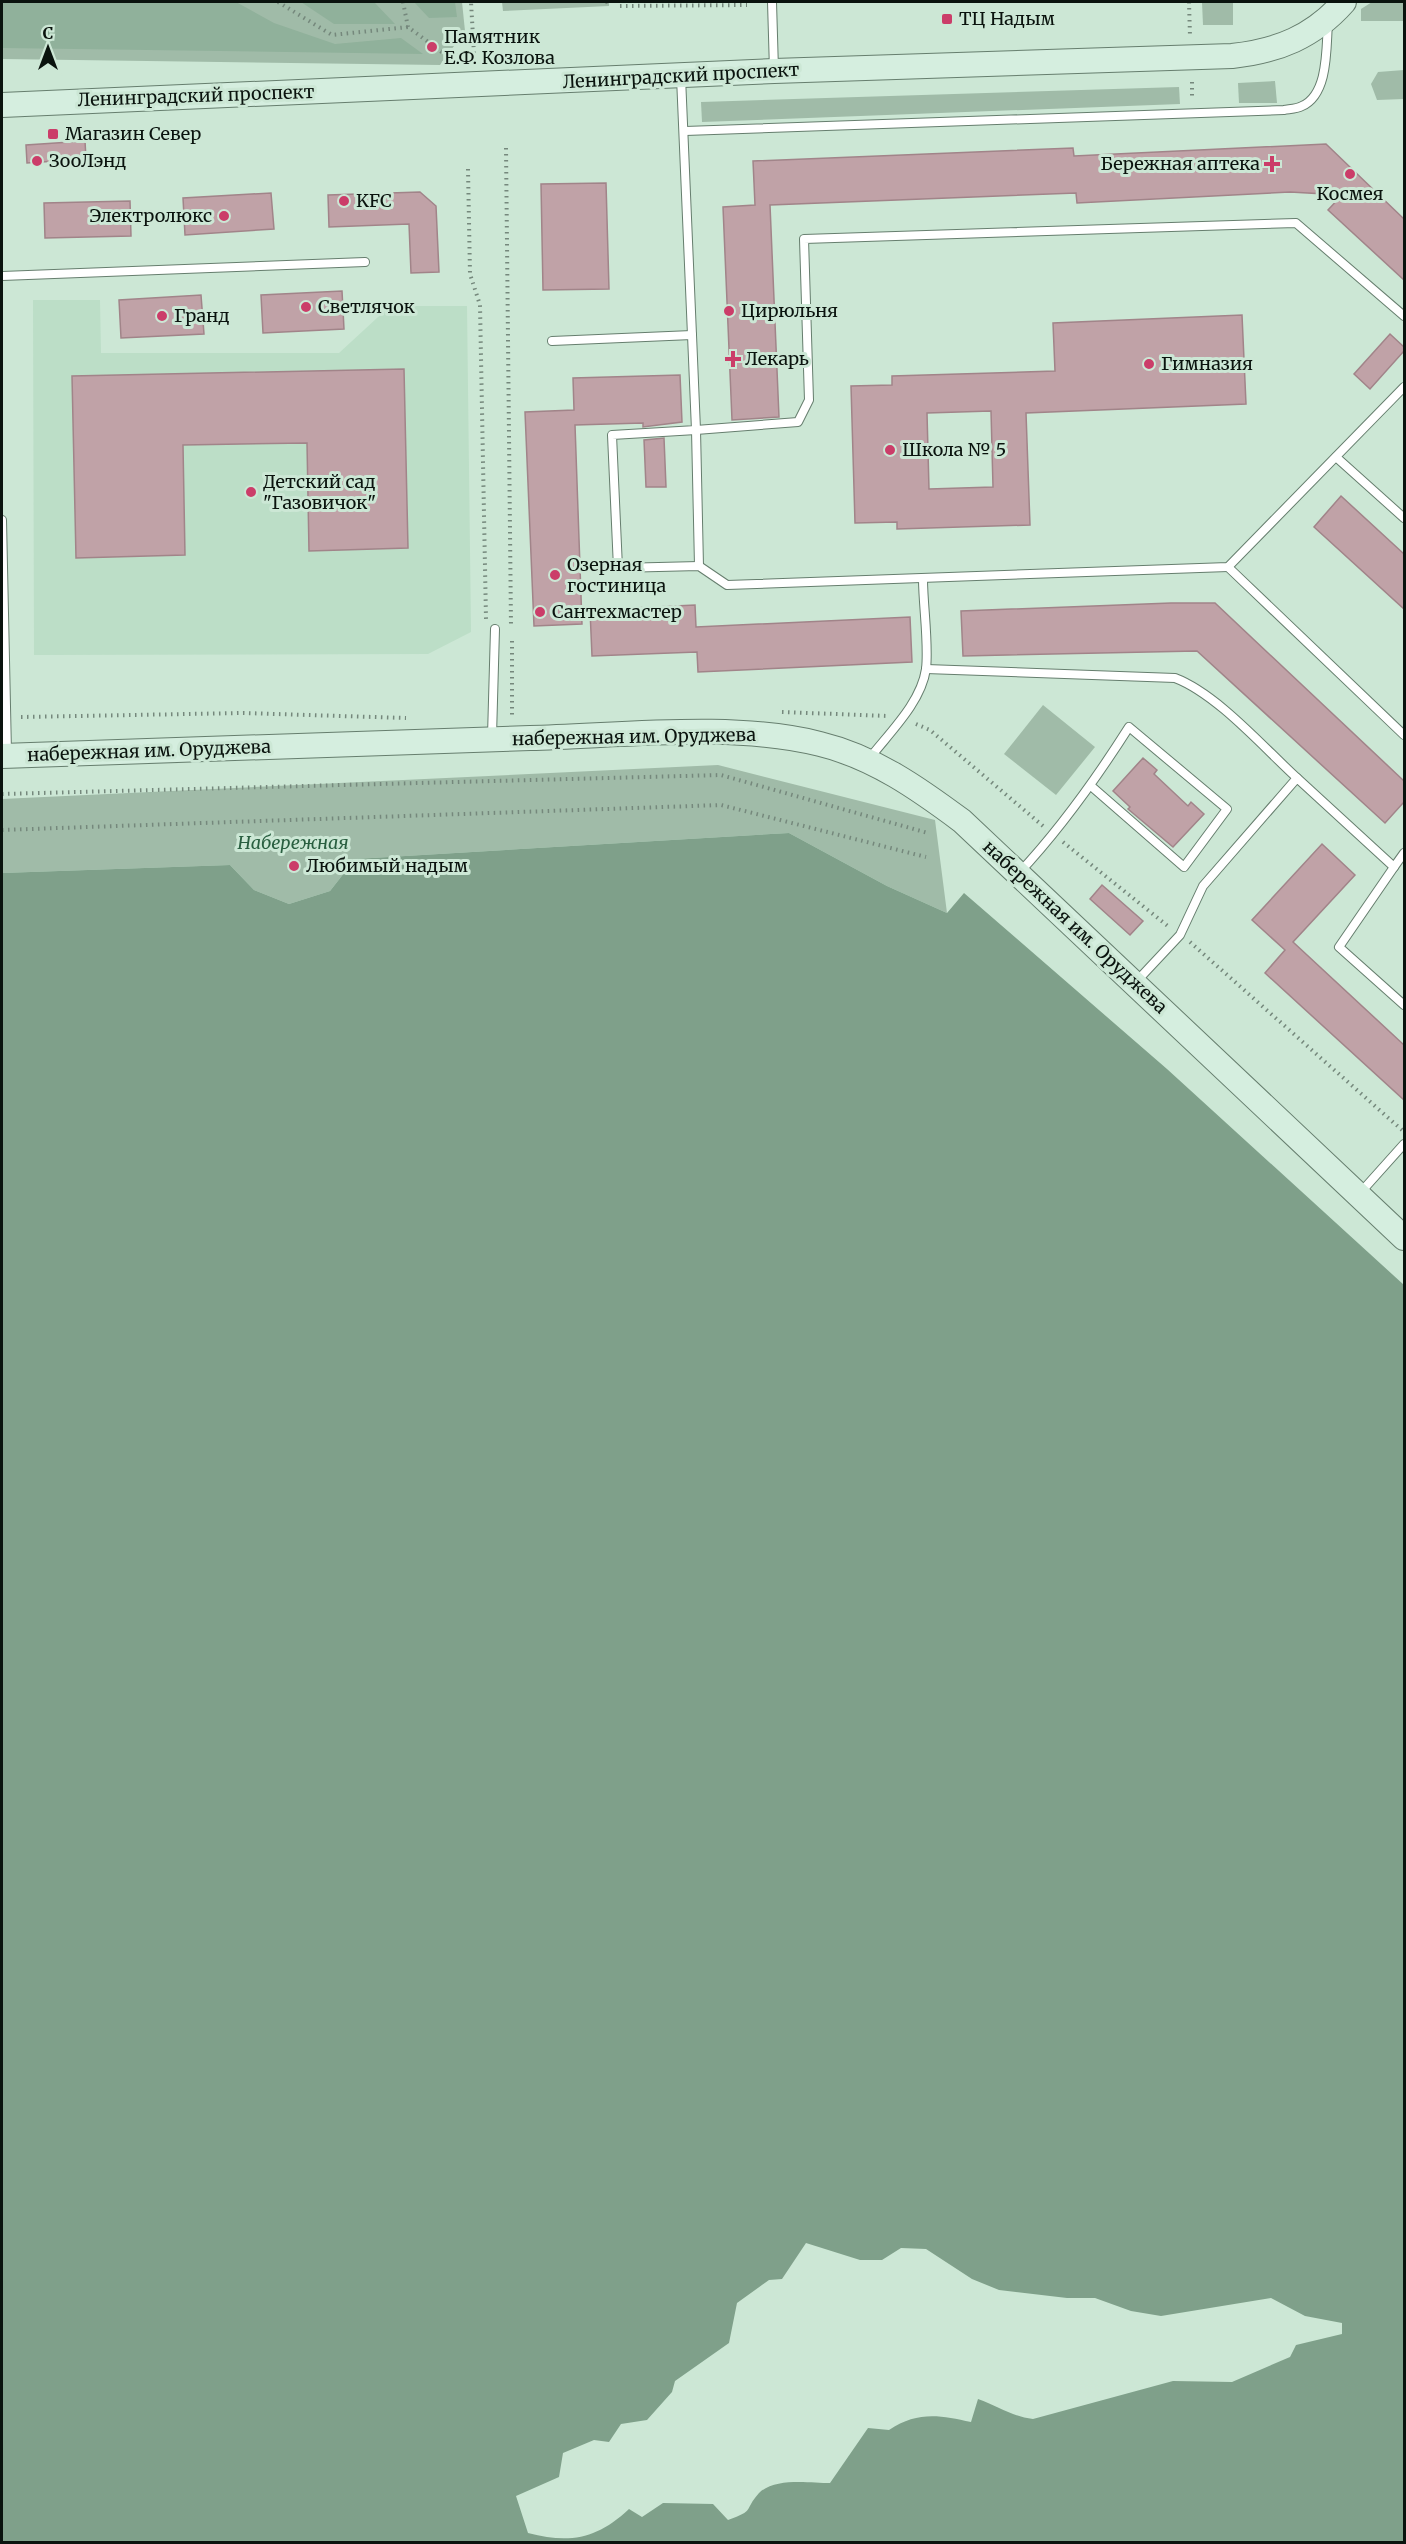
<svg xmlns="http://www.w3.org/2000/svg" width="1406" height="2544" font-family="Merriweather,serif">
<rect width="100%" height="100%" fill="#cce7d5"/>
<polygon fill="#bcdec7" points="33,300 100,300 101,353 339,353 390,306 467,306 471,632 428,654 34,655"/>
<g fill="#a0bba8">
<polygon points="2,2 462,2 465,31 440,65 2,59"/>
<polygon points="502,2 609,2 609,6 503,11"/>
<polygon points="1202,2 1233,2 1233,25 1203,25"/>
<polygon points="1372,2 1404,2 1404,21 1361,21 1361,9"/>
<polygon points="1404,70 1404,99 1377,100 1371,84 1378,72"/>
<polygon points="1275,81 1277,103 1239,103 1238,83"/>
<polygon points="1179,87 1180,104 702,122 701,102"/>
<polygon points="1043,705 1095,747 1056,795 1004,754"/>
<polygon points="718,765 935,820 947,913 887,886 789,833 355,859 330,891 289,904 254,890 230,865 2,873 2,799"/>
</g>
<g fill="#90b19b">
<polygon points="2,2 236,2 274,23 335,44 401,38 423,54 2,48"/>
<polygon points="301,2 374,2 395,24 334,24"/>
<polygon points="414,2 455,2 457,17 429,18"/>
</g>
<path fill="#7fa08a" fill-rule="evenodd" d="M789,833L887,886L947,913L964,893L1167,1069L1404,1285V2542H2V873L230,865L254,890L289,904L330,891L355,859ZM806,2243L860,2260H882L901,2248L926,2249L972,2279L999,2290L1067,2298H1095L1131,2311L1161,2316L1271,2298L1305,2316L1342,2323V2334L1296,2345L1290,2357L1232,2382L1173,2381L1033,2419C1013,2417 998,2406 978,2399L971,2422C940,2415 917,2411 889,2430L868,2428L830,2483C810,2483 775,2477 759,2493C743,2511 756,2510 728,2520L713,2504L663,2503L642,2517L629,2509C597,2539 570,2544 528,2533L516,2496L559,2477L563,2453L594,2440L609,2442L621,2424L647,2420L672,2392L675,2381L729,2343L737,2303L769,2280L782,2279Z"/>
<g fill="#c0a2a7" stroke="#a18489" stroke-width="1.5" fill-rule="evenodd">
<polygon points="85,141 86,159 27,163 26,145"/>
<polygon points="1326,144 1404,219 1404,280 1328,210 1342,195 1290,192 1077,203 1076,193 770,205 779,417 732,420 723,207 755,205 753,161 1073,148 1074,156"/>
<polygon points="606,183 609,289 543,290 541,184"/>
<polygon points="420,192 436,206 439,272 411,273 409,224 329,227 328,195"/>
<polygon points="271,193 274,229 185,235 183,198"/>
<polygon points="130,201 131,236 45,238 44,203"/>
<polygon points="342,291 344,329 263,333 261,295"/>
<polygon points="201,295 204,334 121,338 119,300"/>
<path d="M1242,315L1246,404L1026,413L1030,525L897,529V522L855,523L851,386L892,385V376L1055,371L1053,323ZM991,411L993,487L929,489L927,413Z"/>
<polygon points="1390,334 1404,347 1404,351 1370,389 1354,374"/>
<polygon points="404,369 408,548 309,551 307,443 183,445 185,555 76,558 72,376"/>
<polygon points="680,375 682,422 643,427 643,423 575,425 582,624 534,626 525,412 574,410 573,378"/>
<polygon points="664,438 666,487 646,487 644,440"/>
<polygon points="1341,496 1404,554 1404,609 1314,527"/>
<polygon points="1171,603 1215,603 1404,781 1404,802 1385,823 1197,651 963,656 961,611"/>
<polygon points="695,605 696,627 910,617 912,662 698,672 697,652 592,656 590,610"/>
<polygon points="1143,758 1157,770 1154,774 1188,806 1191,802 1204,814 1173,847 1128,809 1130,807 1113,791"/>
<polygon points="1322,844 1355,875 1293,942 1404,1045 1404,1100 1265,973 1285,950 1252,920"/>
<polygon points="1102,885 1143,921 1130,935 1090,899"/>
</g>
<g fill="none" stroke-linecap="round" stroke-linejoin="round">
<g stroke="#667e6e" stroke-width="10">
<g id="lane">
<polyline points="772,2 774,70"/>
<polyline points="681,77 692,335"/>
<path d="M685,131L1284,110C1289,109 1297,109 1302,106C1329,94 1326,47 1328,23"/>
<polyline points="2,276 365,262"/>
<polyline points="552,341 692,335 696,430 612,435 618,568 699,566 727,585 1228,567 1404,387"/>
<polyline points="1336,457 1404,518"/>
<polyline points="2,520 7,753"/>
<polyline points="699,566 696,430 798,422 809,400 804,239 1296,223 1404,316"/>
<polyline points="1228,567 1404,735"/>
<path d="M926,669L1175,678C1217,694 1263,747 1297,778"/>
<polyline points="492,736 495,629"/>
<path d="M869,759C889,733 921,703 926,669C929,644 923,605 923,579"/>
<polyline points="1394,867 1339,947 1404,1005"/>
<path d="M1019,873C1062,827 1096,779 1129,727L1227,809L1184,867L1091,786"/>
<polyline points="1135,983 1180,935 1203,886 1297,778 1394,867 1404,853"/>
<polyline points="1361,1192 1404,1144"/>
</g>
</g>
<g stroke="#667e6e" stroke-width="26">
<g id="secondary">
<path d="M2,105L774,71L1232,56C1278,51 1313,37 1344,2"/>
<path d="M2,756C178,750 354,744 530,738C618,736 735,722 820,744C874,757 919,789 962,821L1404,1238"/>
</g>
</g>
<g stroke="#75887c" stroke-width="4" stroke-dasharray="1.5 4.5" stroke-linecap="butt">
<polyline points="278,2 332,35 408,27"/>
<polyline points="403,2 408,27 447,56 474,54 471,2"/>
<polyline points="607,2 609,6"/>
<polyline points="1189,2 1190,36"/>
<polyline points="620,6 747,5"/>
<polyline points="1192,82 1192,100"/>
<polyline points="506,148 511,627"/>
<polyline points="468,169 470,274 480,305 486,619"/>
<polyline points="512,641 512,717"/>
<polyline points="782,712 888,716"/>
<polyline points="21,717 243,713 406,718"/>
<polyline points="916,724 930,730 1043,826"/>
<polyline points="2,794 721,775 928,833"/>
<polyline points="2,830 721,805 926,857"/>
<polyline points="1063,842 1169,927"/>
<polyline points="1190,942 1402,1130"/>
</g>
<use href="#lane" stroke="#fff" stroke-width="8"/>
<use href="#secondary" stroke="#d5eedf" stroke-width="24"/>
</g>
<g fill="#cb3d69" stroke="#cce7d5" stroke-width="2">
<rect x="941" y="13" width="12" height="12" rx="3"/>
<circle cx="432" cy="47" r="6"/>
<rect x="47" y="128" width="12" height="12" rx="3"/>
<circle cx="37" cy="161" r="6"/>
<path d="M1269 155h6v6h6v6h-6v6h-6v-6h-6v-6h6z"/>
<circle cx="1350" cy="174" r="6"/>
<circle cx="344" cy="201" r="6"/>
<circle cx="224" cy="216" r="6"/>
<circle cx="306" cy="307" r="6"/>
<circle cx="729" cy="311" r="6"/>
<circle cx="162" cy="316" r="6"/>
<path d="M730 350h6v6h6v6h-6v6h-6v-6h-6v-6h6z"/>
<circle cx="1149" cy="364" r="6"/>
<circle cx="890" cy="450" r="6"/>
<circle cx="251" cy="492" r="6"/>
<circle cx="555" cy="575" r="6"/>
<circle cx="540" cy="612" r="6"/>
<circle cx="294" cy="866" r="6"/>
</g>
<g text-anchor="middle" stroke-width="6" stroke-linejoin="round" paint-order="stroke">
<g font-size="18" fill="#0a130e" stroke="#cce7d5" text-anchor="start">
<text x="959" y="25">ТЦ Надым</text>
<text x="444" y="43">Памятник<tspan x="444" dy="21">Е.Ф. Козлова</tspan></text>
<text x="65" y="140">Магазин Север</text>
<text x="49" y="167">ЗооЛэнд</text>
<text x="1260" y="170" text-anchor="end">Бережная аптека</text>
<text x="1350" y="200" text-anchor="middle">Космея</text>
<text x="356" y="207">KFC</text>
<text x="212" y="222" text-anchor="end">Электролюкс</text>
<text x="318" y="313">Светлячок</text>
<text x="741" y="317">Цирюльня</text>
<text x="174" y="322">Гранд</text>
<text x="745" y="365">Лекарь</text>
<text x="1161" y="370">Гимназия</text>
<text x="902" y="456">Школа № 5</text>
<text x="263" y="488">Детский сад<tspan x="263" dy="21">"Газовичок"</tspan></text>
<text x="567" y="571">Озерная<tspan x="567" dy="21">гостиница</tspan></text>
<text x="552" y="618">Сантехмастер</text>
<text x="306" y="872">Любимый надым</text>
</g>
<g font-size="18" fill="#0a130e" stroke="#cce7d5">
<text transform="translate(681 76) rotate(-3)" y="6">Ленинградский проспект</text>
<text transform="translate(196 96) rotate(-2)" y="6">Ленинградский проспект</text>
<text transform="translate(634 737) rotate(-1)" y="6">набережная им. Оруджева</text>
<text transform="translate(149 751) rotate(-2)" y="6">набережная им. Оруджева</text>
<text transform="translate(1075 927) rotate(43)" y="6">набережная им. Оруджева</text>
</g>
<g font-size="18" font-style="italic" fill="#295f40" stroke="#cce7d5">
<text x="293" y="849">Набережная</text>
</g>
</g>
<rect width="1406" height="2544" fill="none" stroke="#0a130e" stroke-width="6"/>
<g transform="translate(48 48)" stroke="#cce7d5" stroke-width="4.5" paint-order="stroke">
<path d="M0-4.5L10 22L0 15L-10 22Z" fill="#0a130e"/>
<text y="-9" font-size="16" font-weight="bold" text-anchor="middle" fill="#0a130e">С</text>
</g>
</svg>
